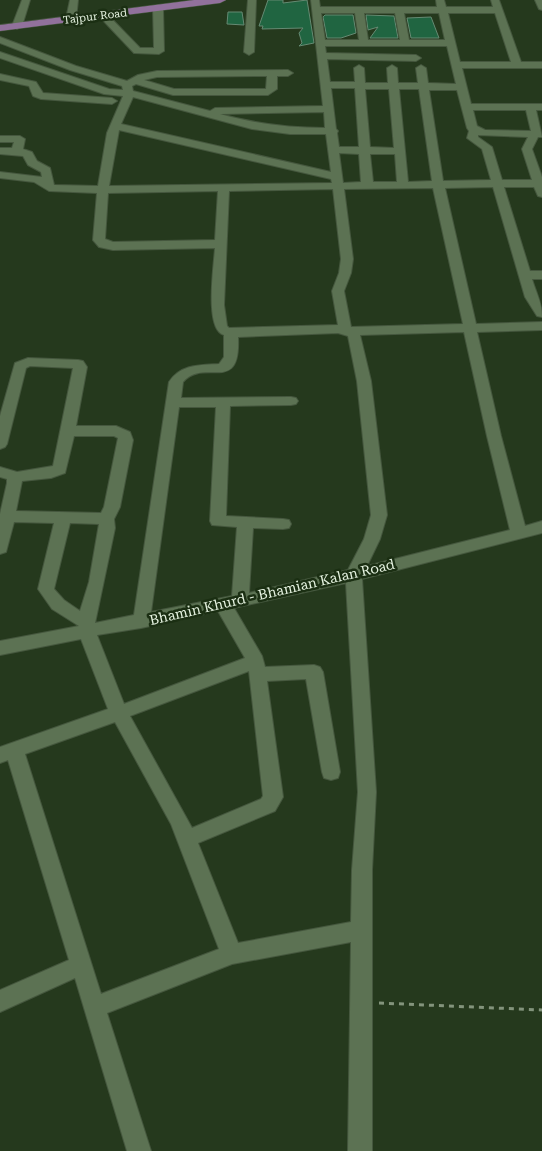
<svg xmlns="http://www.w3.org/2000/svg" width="542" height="1151" font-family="'Roboto Serif',serif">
<rect width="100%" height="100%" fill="#25391d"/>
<g fill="#206541" stroke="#658a73">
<polygon points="268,0 283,0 283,3 307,0 314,43 299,46 302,43 299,33 303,28 262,29 263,26 259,26"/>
<polygon points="228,12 242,12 244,25 227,24"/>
<polygon points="325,15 353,15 356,33 341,38 327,38 323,17"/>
<polygon points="366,15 394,16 398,38 370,38 378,27 368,30"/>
<polygon points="431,17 439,38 411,38 407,18"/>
</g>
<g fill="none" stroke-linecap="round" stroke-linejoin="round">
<g stroke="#45573e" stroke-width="2">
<g id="minor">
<polygon points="22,0 30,0 22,26 17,29 12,26"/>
<polygon points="70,0 78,0 76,19 71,22 66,19"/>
<polygon points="248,0 256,0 254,52 249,55 244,52"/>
<path d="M311,0H319L320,7H437L436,0H444L446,7H493L491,0H499L521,62H542V68H462L471,104H542V110H536L542,137H538L532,149L542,177V197L538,196L534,187H504L530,271H542V279H532C536,293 542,302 542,317L537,316L525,297L493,187L445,188L476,324L542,322V330L477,332L501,436L525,526L542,521V533L362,579L376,792L372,870V1151H348L351,942L232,964L107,1013L151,1151H127L75,978L0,1012V990L69,960L8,760L0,763V747L108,709L81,639L0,655V641L79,626L52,609L38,589L54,523L14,522L6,552L0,554V514L7,483V479L0,477V467L17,472L53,466L73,368L30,366L26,368L7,444L5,447L0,449V416L15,363L28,358L78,360L83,361L87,367L76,426H116L130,432L133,440L120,507L114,519L115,528L95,623L134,615L169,382C181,364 200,365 219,364L224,357V335C204,330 214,265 215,248L113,250L99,247L93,240L97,193L49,191L34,182L0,178V172L42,177L41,172L28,165L23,156L0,154V148H12L14,142H0V136H20L25,139L23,149L32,152L37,161L50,168L54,185L98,186L107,133L123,96L104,94L0,58V52L109,89L123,90L122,86L70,70L0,43V37L76,66L127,81L138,75L157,71L288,70L293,73L288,76H277V89L268,95H173L136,84L132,86L133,91L210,111L215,108L323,106ZM321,13H355L359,40H325ZM364,13H395L400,40H368ZM404,13H439L445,40H409ZM448,13H495L511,62H460ZM325,46H447L456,84L428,83L426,68L421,65L416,68L418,83H398L397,68L392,65L387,68L388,83H365L364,68L359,65L354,68L355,82H330L327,59L416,61L421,58L416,55L326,53ZM267,76L266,89H174L144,80L157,77ZM331,88H355L359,147H339L337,133L338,131L336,129ZM365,89H389L394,148L370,147ZM399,89H419L432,181L408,182ZM429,90H457L467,128L469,131L467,138L482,149L491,180L443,181ZM133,97L252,129L290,134H326L331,172L121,124ZM473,110H526L531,131L485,130L477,126ZM324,112L325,128C289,128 256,124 220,114ZM119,130L331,179L332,183L109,186ZM478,135L528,137L522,149L532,180H502L492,147L478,137ZM339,153L359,154L361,182L343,183ZM370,154H395L397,182H373ZM433,188L463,324L351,327L344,291L351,273L353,259L344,189ZM333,189L341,259L339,273L332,291L338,325L229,328L227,326L224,305L229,191ZM218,191L215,240L113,242L105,239L108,193ZM464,332L487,436L510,530L367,566L380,539L387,515L371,381L360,335ZM338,333L348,336L357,381L371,515L364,539L348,570L249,593L253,528L283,529L289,528L291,524L289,520L283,519L226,516L230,406L291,405L296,404L298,401L296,398L291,397L181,398L183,382C204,357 241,396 238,337ZM179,407H216L210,521L212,525L237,527L232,596L151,612ZM74,436H114L118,438L104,507L101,513L16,511L22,481L51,478L65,473ZM70,523L99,524L89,582L80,611L64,600L54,589ZM346,583L358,792L352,870L351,922L238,943L198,843L275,811L283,797L267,681L306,679L322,772L324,778L331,780L338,778L340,772L323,672L320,667L314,665L265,667L262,656L234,608ZM218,611L245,658L124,704L97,635L141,628ZM249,671L263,796L261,799L192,828L130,716ZM115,722L171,824L219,949L101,994L25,754Z"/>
<polygon points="535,0 542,0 542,10 539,9"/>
<polygon points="158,5 163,8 164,51 159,54 134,53 98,15 100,13 106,13 140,48 154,48 153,8"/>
<polygon points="0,74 36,82 43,93 112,98 117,101 112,104 41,99 33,96 29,86 0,80"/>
</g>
</g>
<g stroke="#45573e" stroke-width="1">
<polygon id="major" points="194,0 226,0 220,3 0,31 0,25"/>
</g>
<polyline stroke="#83947c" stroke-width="3" stroke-dasharray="5 5" stroke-linecap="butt" points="379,1003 542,1010"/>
<use href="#minor" fill="#5c7253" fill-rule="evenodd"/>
<use href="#major" fill="#91719c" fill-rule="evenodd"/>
</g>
<g text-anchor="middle" stroke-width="5" stroke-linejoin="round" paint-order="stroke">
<g font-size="11" fill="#e5f2e0" stroke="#1b2f13">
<text transform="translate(95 16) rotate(-7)" y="4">Tajpur Road</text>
</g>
<g font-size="14" fill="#e5f2e0" stroke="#1b2f13">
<text transform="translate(272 592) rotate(-13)" y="5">Bhamin Khurd - Bhamian Kalan Road</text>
</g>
</g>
</svg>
